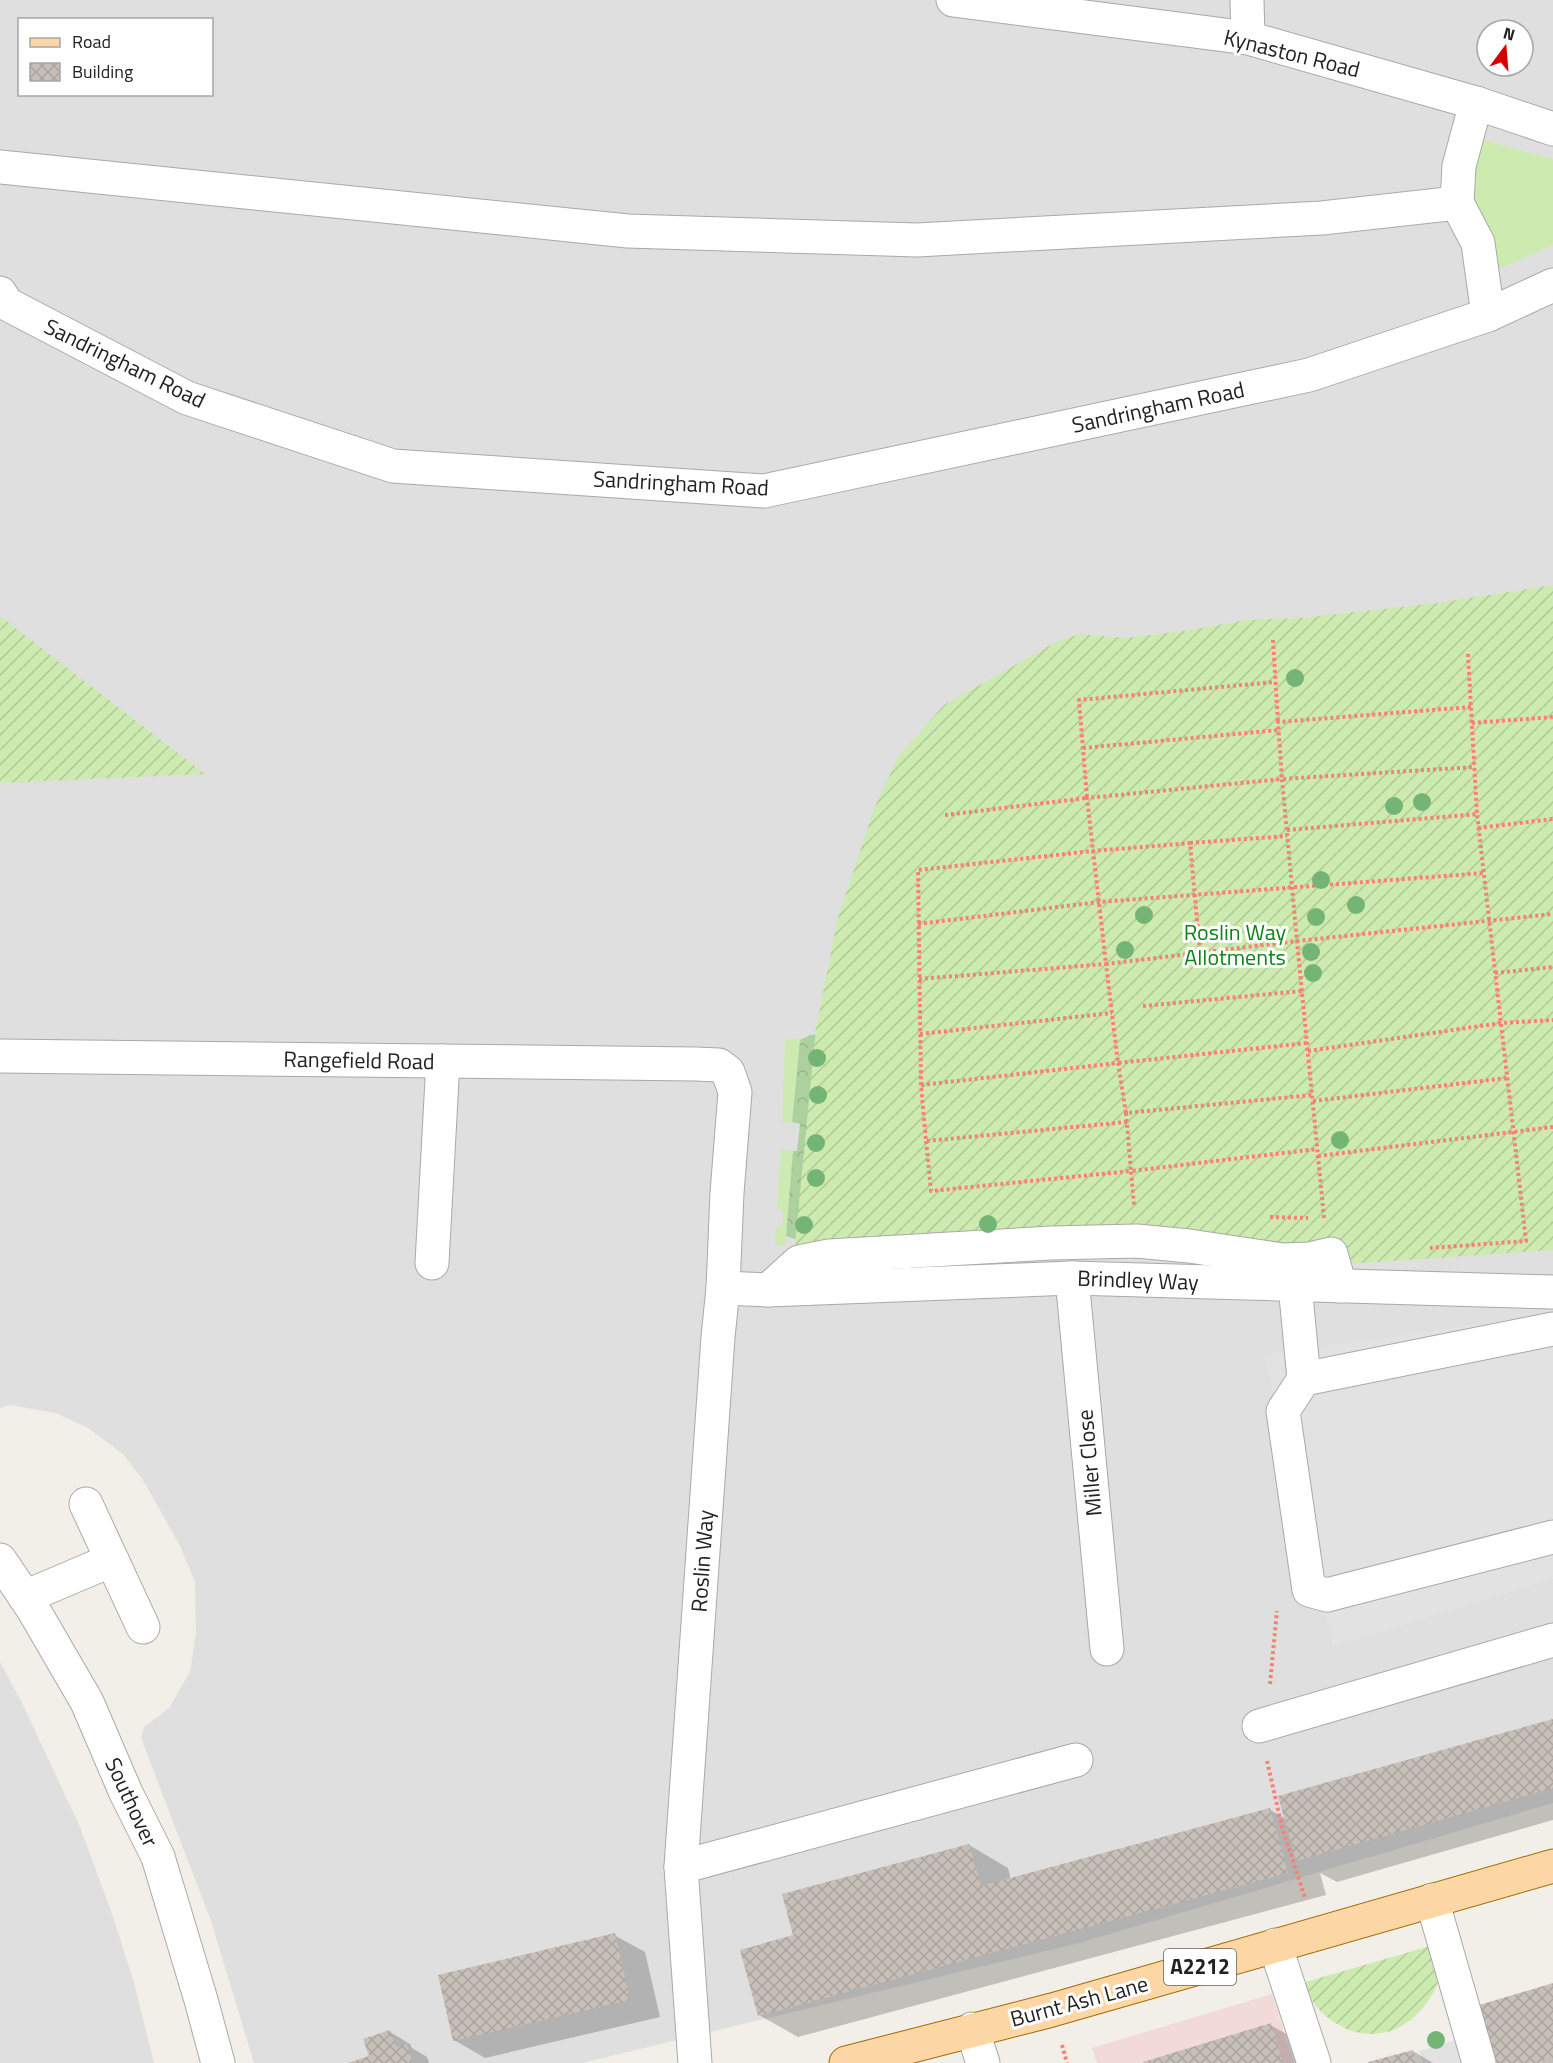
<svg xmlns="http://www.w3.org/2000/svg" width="1553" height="2063" font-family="'Titillium Web',sans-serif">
<defs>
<pattern id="forest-crowns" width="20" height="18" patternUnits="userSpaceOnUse" patternTransform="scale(1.5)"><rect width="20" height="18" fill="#add19e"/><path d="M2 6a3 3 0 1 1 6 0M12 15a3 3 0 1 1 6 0" fill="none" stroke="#95b388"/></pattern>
<pattern id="garden-furrows" width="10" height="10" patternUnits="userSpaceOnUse" patternTransform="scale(1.5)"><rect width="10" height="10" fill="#cdebb0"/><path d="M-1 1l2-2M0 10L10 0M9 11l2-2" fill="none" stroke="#b0c997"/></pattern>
<pattern id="building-cross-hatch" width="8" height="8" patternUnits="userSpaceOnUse" patternTransform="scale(1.5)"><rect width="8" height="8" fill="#c7bfb8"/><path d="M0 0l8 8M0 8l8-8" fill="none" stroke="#aba49e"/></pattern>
</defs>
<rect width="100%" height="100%" fill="#f2efe9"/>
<g fill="#e0dfdf" fill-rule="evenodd">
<path d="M0,0H1553V1803L1079,1943L582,2063H254L211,1921L141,1738L144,1727L169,1708L190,1672L196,1633L195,1582L180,1546L143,1480L123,1454L88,1428L56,1413L9,1405L0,1408ZM20,20H212V94H20ZM1487,30H1523V66H1487Z"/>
<polygon points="0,1662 22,1703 80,1827 112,1914 133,1979 154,2063 0,2063"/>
</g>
<polygon fill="#f2dad9" points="1272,1994 1294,2063 1097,2063 1092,2048"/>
<g fill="#cdebb0">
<polygon points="1483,140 1553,159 1553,245 1497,270 1488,255 1473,192 1475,147"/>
<polygon points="785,1038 800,1040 792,1122 782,1122"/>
<polygon points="781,1149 793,1151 785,1246 775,1244 776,1228 782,1226 783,1210 777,1209"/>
</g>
<polygon fill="url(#forest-crowns)" points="825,1034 809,1244 786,1236 793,1151 797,1151 800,1124 792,1122 800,1040 810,1035"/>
<g fill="url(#garden-furrows)">
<polygon points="1553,585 1553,1250 1334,1265 1158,1255 794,1255 816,1028 838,917 874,809 898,757 944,705 1058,641 1080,634 1126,638 1190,630 1245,620 1301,618 1437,603"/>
<polygon points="0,616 205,774 0,783"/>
<path d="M1437,1944C1438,1952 1442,1963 1441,1971C1439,1983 1433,1995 1426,2004C1388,2055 1325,2036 1302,1983Z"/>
</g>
<g fill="#e2e2e2">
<polygon points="1553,1313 1553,1579 1333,1647 1264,1355"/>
<polygon points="1480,2033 1488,2063 1423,2063 1419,2051"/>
</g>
<g fill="#0003">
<polygon points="1553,1720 1553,1820 1337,1882 1320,1873 1326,1895 798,2037 759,2015 795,1936 969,1845 1008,1868 1011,1880 1270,1810 1286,1819"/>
<polygon points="614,1935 645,1952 660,2017 485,2058 454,2040"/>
<polygon points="1553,1985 1553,2063 1494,2063"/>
<polygon points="1270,2025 1310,2047 1314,2063 1147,2063"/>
<polygon points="390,2032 410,2044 412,2048 427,2057 429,2063 351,2063 370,2057"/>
<polygon points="1413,2051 1433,2063 1371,2063"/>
</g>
<g fill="url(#building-cross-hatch)">
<polygon points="1553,1719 1553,1788 1296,1861 1278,1796"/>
<polygon points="1270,1808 1288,1873 758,2016 740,1950 793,1935 782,1894 969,1844 981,1886"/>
<polygon points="615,1933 630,2000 453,2041 438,1975"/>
<polygon points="1553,1983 1553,2058 1537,2063 1493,2063 1476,2006"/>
<polygon points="1271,2023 1283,2063 1143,2063 1143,2062"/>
<polygon points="390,2030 396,2047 407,2044 413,2063 348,2063 369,2056 363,2039"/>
<polygon points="1413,2050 1417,2063 1368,2063 1368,2062"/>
</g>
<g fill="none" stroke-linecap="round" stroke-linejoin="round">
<g stroke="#a9a9a9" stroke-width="35">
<g id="minor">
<polyline points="953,0 1248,38 1476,103 1553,129"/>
<polyline points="1247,0 1248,38"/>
<polyline points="1476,103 1459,166 1457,203 1478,243 1488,315"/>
<polyline points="0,167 628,231 917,240 1322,218 1457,203"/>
<polyline points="0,293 7,304 187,398 393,466 764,491 1309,375 1488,315 1553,285"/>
<polyline points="0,1056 695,1064 719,1065 728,1072 735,1092 727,1193 723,1288 718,1337 681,1867 695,2063"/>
<polyline points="432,1263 443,1061"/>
<polyline points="1072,1278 1107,1649"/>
<polyline points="1295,1285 1304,1379 1283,1411 1309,1590 1327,1595 1553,1537"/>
<polyline points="723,1288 768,1290 1072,1278 1553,1292"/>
<polyline points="768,1290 799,1262 829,1256 1051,1243 1137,1241 1189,1246 1283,1260 1309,1259 1331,1254 1340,1286"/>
<polyline points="1304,1379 1553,1329"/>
<polyline points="86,1504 143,1627"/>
<polyline points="0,1560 33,1609 87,1702 126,1793 158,1857 201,2000 218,2063"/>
<polyline points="25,1597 112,1560"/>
<polyline points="1259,1726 1553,1640"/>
<polyline points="681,1867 1076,1760"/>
<polyline points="1432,1900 1479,2063"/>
<polyline points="1275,1945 1314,2063"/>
<polyline points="972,2029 983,2063"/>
</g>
</g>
<g stroke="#a06b00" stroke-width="35">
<polyline id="major" points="846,2063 1052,2010 1553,1866"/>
</g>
<g stroke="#fa8072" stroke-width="4" stroke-dasharray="3 3" stroke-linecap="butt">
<polyline points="1273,640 1278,722"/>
<polyline points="1468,654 1477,814"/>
<polyline points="1471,707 1278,722 1282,779 1474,767"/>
<polyline points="1472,723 1553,717"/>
<polyline points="1083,748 1279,730"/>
<polyline points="945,815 1087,798 1079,700 1275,682"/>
<polyline points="1478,828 1553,819"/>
<polyline points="1287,830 1477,814 1526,1241 1430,1248"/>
<polyline points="1190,843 1287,836"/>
<polyline points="918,924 1099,902 1484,873"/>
<polyline points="1495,973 1553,967"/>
<polyline points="919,979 1106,964 1118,1063 1307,1043"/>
<polyline points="1143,1006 1302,991"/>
<polyline points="920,1034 1112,1013"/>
<polyline points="1308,1051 1501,1023 1553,1020"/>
<polyline points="921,1085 1118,1063 1126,1113 1312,1095"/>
<polyline points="1313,1101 1507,1078"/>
<polyline points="1126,1113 1131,1171 1317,1149"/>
<polyline points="1127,1122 926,1141 921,1085 918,870 1093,851 1190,843 1200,953"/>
<polyline points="926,1141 931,1191 1131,1171 1134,1205"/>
<polyline points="1318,1156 1553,1127"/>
<polyline points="1270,1217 1308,1218"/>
<polyline points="1324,1218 1297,941 1106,964 1087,798 1282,779 1297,941 1553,914"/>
<polyline points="1270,1684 1277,1611"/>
<polyline points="1267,1761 1282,1827 1305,1898"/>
<polyline points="1062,2045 1067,2063"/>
</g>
<use href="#minor" stroke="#fff" stroke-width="33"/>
<use href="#major" stroke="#fcd6a4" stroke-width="33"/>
</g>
<g fill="#74b475">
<circle cx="1295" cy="678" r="9"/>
<circle cx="1422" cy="802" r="9"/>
<circle cx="1394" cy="806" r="9"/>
<circle cx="1321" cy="880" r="9"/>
<circle cx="1356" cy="905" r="9"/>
<circle cx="1144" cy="915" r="9"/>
<circle cx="1316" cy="917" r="9"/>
<circle cx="1125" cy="950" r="9"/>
<circle cx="1311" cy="952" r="9"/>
<circle cx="1313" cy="973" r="9"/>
<circle cx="817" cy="1058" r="9"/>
<circle cx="818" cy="1095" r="9"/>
<circle cx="1340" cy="1140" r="9"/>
<circle cx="816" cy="1143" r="9"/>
<circle cx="816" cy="1178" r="9"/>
<circle cx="988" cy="1224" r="9"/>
<circle cx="804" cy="1225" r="9"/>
<circle cx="1436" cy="2040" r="9"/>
</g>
<g text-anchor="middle" stroke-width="6" stroke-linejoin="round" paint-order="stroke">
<rect fill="#fff" stroke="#646464" stroke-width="1.5" x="1164" y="1949" width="72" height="36" rx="4.5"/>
<g font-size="21" font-weight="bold" fill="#222">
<text x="1200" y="1974">A2212</text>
</g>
<g font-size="22" fill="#222" stroke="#fff">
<text transform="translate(1292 53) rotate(14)" y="8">Kynaston Road</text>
<text transform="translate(125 363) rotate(26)" y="8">Sandringham Road</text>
<text transform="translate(1158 407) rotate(-12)" y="8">Sandringham Road</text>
<text transform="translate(681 483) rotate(3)" y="8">Sandringham Road</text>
<text transform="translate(359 1060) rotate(1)" y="8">Rangefield Road</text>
<text transform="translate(1138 1280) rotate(2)" y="8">Brindley Way</text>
<text transform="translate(1089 1463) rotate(-95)" y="8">Miller Close</text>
<text transform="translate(702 1561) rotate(-86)" y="8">Roslin Way</text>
<text transform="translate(132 1802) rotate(65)" y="8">Southover</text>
<text transform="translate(1079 2001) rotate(-15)" y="8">Burnt Ash Lane</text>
</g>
<g font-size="22" fill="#0c8416" stroke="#fff">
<text x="1235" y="940">Roslin Way<tspan x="1235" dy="25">Allotments</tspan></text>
</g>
</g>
<rect x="18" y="18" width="195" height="78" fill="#ffffff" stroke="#a7a7a7" stroke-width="1.5"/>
<rect x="30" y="38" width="30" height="9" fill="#fcd6a4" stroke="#a7a7a7" stroke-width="1.5"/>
<text x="72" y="48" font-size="18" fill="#222222">Road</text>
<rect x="30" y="63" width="30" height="18" fill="url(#building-cross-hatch)" stroke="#a7a7a7" stroke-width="1.5"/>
<text x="72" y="78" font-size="18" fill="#222222">Building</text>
<g transform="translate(1505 48) rotate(16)"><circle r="28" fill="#ffffff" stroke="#a7a7a7" stroke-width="1.5"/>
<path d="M0-4.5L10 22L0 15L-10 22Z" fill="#d40000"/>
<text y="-9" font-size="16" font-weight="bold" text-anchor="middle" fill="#222222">N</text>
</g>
</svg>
